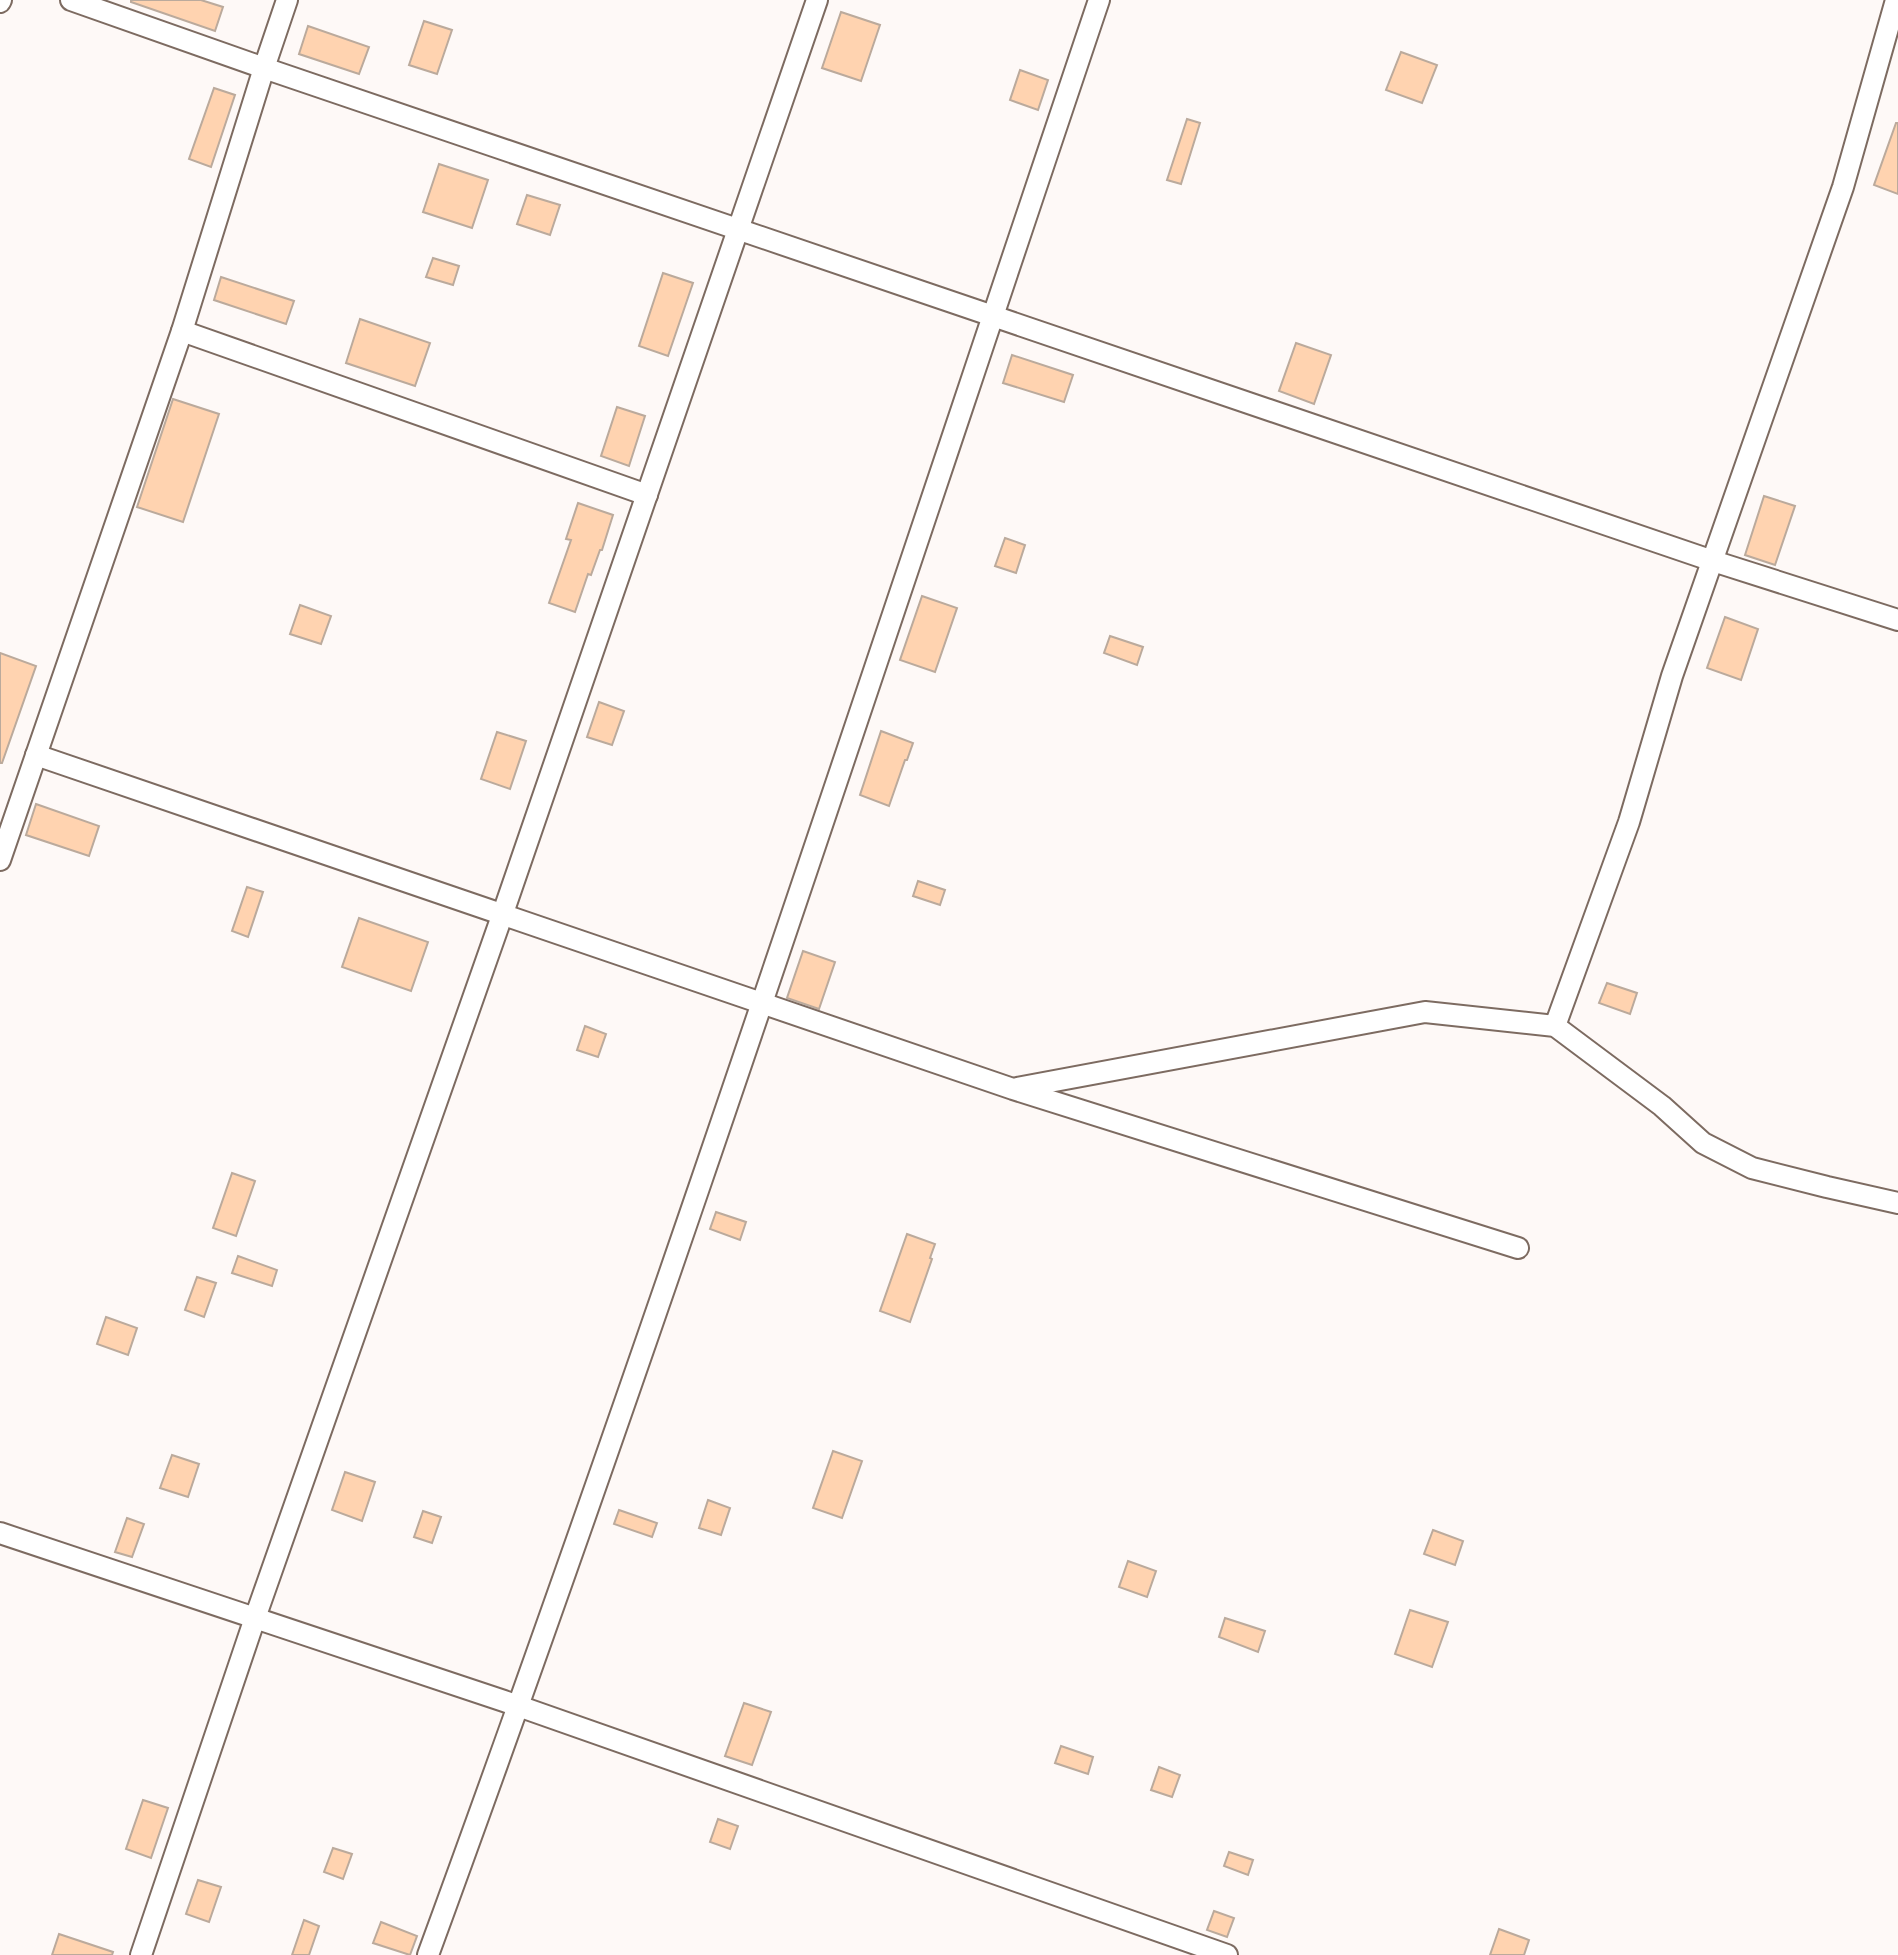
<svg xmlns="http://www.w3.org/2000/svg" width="1898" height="1955" font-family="Cabin,sans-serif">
<rect width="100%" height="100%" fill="#fef9f7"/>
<g fill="#ffd3b0" stroke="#bbaa9c" stroke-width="2">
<polygon points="131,0 201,0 223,7 215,31 131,2"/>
<polygon points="841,12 880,25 861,81 822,68"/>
<polygon points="424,21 452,30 437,74 409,65"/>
<polygon points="308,26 369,47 359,74 299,54"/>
<polygon points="1401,52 1437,65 1422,103 1386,90"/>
<polygon points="1020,70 1048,80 1038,110 1010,100"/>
<polygon points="214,88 235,95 211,167 189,159"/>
<polygon points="1187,119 1200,123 1181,184 1167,180"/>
<polygon points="1896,123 1898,123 1898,194 1874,185"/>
<polygon points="439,164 488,180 472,228 423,212"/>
<polygon points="527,195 560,205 550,235 517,224"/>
<polygon points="433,258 459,266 453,285 426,277"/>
<polygon points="663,273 693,283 668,356 639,346"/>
<polygon points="221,277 294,301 286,324 214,300"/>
<polygon points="360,319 430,343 415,386 346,363"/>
<polygon points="1296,343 1331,355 1314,404 1279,391"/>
<polygon points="1012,355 1073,375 1064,402 1003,383"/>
<polygon points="173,399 219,414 183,522 137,507"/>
<polygon points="617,407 645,416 629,466 601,456"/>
<polygon points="1764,496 1795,506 1775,565 1745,555"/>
<polygon points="578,503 613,515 602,550 600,550 591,575 588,574 575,612 549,603 571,540 566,539"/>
<polygon points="1005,538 1025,545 1016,573 995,566"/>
<polygon points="922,596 957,608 935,672 900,660"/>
<polygon points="300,605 331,616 321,644 290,634"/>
<polygon points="1725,617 1758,629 1741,680 1707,668"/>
<polygon points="1110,636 1143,647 1137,665 1104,653"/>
<polygon points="0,653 36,666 2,763 0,763"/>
<polygon points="599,702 624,711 612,745 587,737"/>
<polygon points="881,731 913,743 907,760 905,760 889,806 860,795"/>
<polygon points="497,732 526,741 510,789 481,779"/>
<polygon points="36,804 99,826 89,856 26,835"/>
<polygon points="918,881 945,890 940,905 913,896"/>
<polygon points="247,887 263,892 248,937 232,931"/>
<polygon points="359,918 428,942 411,991 342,967"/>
<polygon points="803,951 835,962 819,1009 787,998"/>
<polygon points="1607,983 1637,993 1630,1014 1599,1003"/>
<polygon points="585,1026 606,1034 598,1057 577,1050"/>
<polygon points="232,1173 255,1181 236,1236 213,1228"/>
<polygon points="716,1212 746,1222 740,1240 710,1229"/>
<polygon points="907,1234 935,1244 930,1258 932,1259 910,1322 880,1311"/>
<polygon points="238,1256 277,1270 272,1286 232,1273"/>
<polygon points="197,1277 216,1283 204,1317 185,1310"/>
<polygon points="106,1317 137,1328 128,1355 97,1344"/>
<polygon points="833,1451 862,1461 842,1518 813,1508"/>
<polygon points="172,1455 199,1464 188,1497 160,1488"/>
<polygon points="345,1472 375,1482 362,1521 332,1510"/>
<polygon points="708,1500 730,1508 721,1535 699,1528"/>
<polygon points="619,1510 657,1523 652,1537 614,1524"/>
<polygon points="423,1511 441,1517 432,1543 414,1537"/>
<polygon points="127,1518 144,1524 132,1557 115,1552"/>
<polygon points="1433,1530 1463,1541 1455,1565 1424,1554"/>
<polygon points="1128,1561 1156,1571 1147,1597 1119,1587"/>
<polygon points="1410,1610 1448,1622 1432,1667 1395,1654"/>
<polygon points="1225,1618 1265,1631 1258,1652 1219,1637"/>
<polygon points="744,1703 771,1712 752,1765 725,1756"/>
<polygon points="1061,1746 1093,1757 1088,1774 1055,1763"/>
<polygon points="1159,1767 1180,1775 1172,1797 1151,1790"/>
<polygon points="143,1800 168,1808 151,1858 126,1849"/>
<polygon points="718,1819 738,1826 730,1849 710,1842"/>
<polygon points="333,1848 352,1854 343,1879 324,1872"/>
<polygon points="1229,1852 1253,1860 1248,1875 1224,1866"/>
<polygon points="198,1880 221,1887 209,1922 186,1914"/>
<polygon points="1214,1911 1234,1918 1227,1937 1207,1930"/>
<polygon points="304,1920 319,1926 309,1955 292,1955"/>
<polygon points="381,1922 417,1936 410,1955 373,1943"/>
<polygon points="1499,1929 1529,1940 1524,1955 1490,1955"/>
<polygon points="59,1934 113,1952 112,1955 52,1955"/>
</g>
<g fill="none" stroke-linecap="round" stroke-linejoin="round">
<g stroke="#7d6b61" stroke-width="24">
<g id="minor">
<polyline points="71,0 264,68 1713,561 1898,620"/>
<polyline points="0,2 1,0"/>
<polyline points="182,331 647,495"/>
<polyline points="36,755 1013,1089 1518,1248"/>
<polyline points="0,860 182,331 264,68 287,0"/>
<polyline points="1555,1026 1629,822 1672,676 1843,187 1896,0"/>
<polyline points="1017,1088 1425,1012 1555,1026 1662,1106 1703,1143 1752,1168 1827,1187 1898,1203"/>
<polyline points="0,1533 504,1701 1227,1955"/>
<polyline points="141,1955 255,1618 503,913 817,0"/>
<path d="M428,1955C665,1308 879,653 1099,0"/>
</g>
</g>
<use href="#minor" stroke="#fff" stroke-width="20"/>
</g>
</svg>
